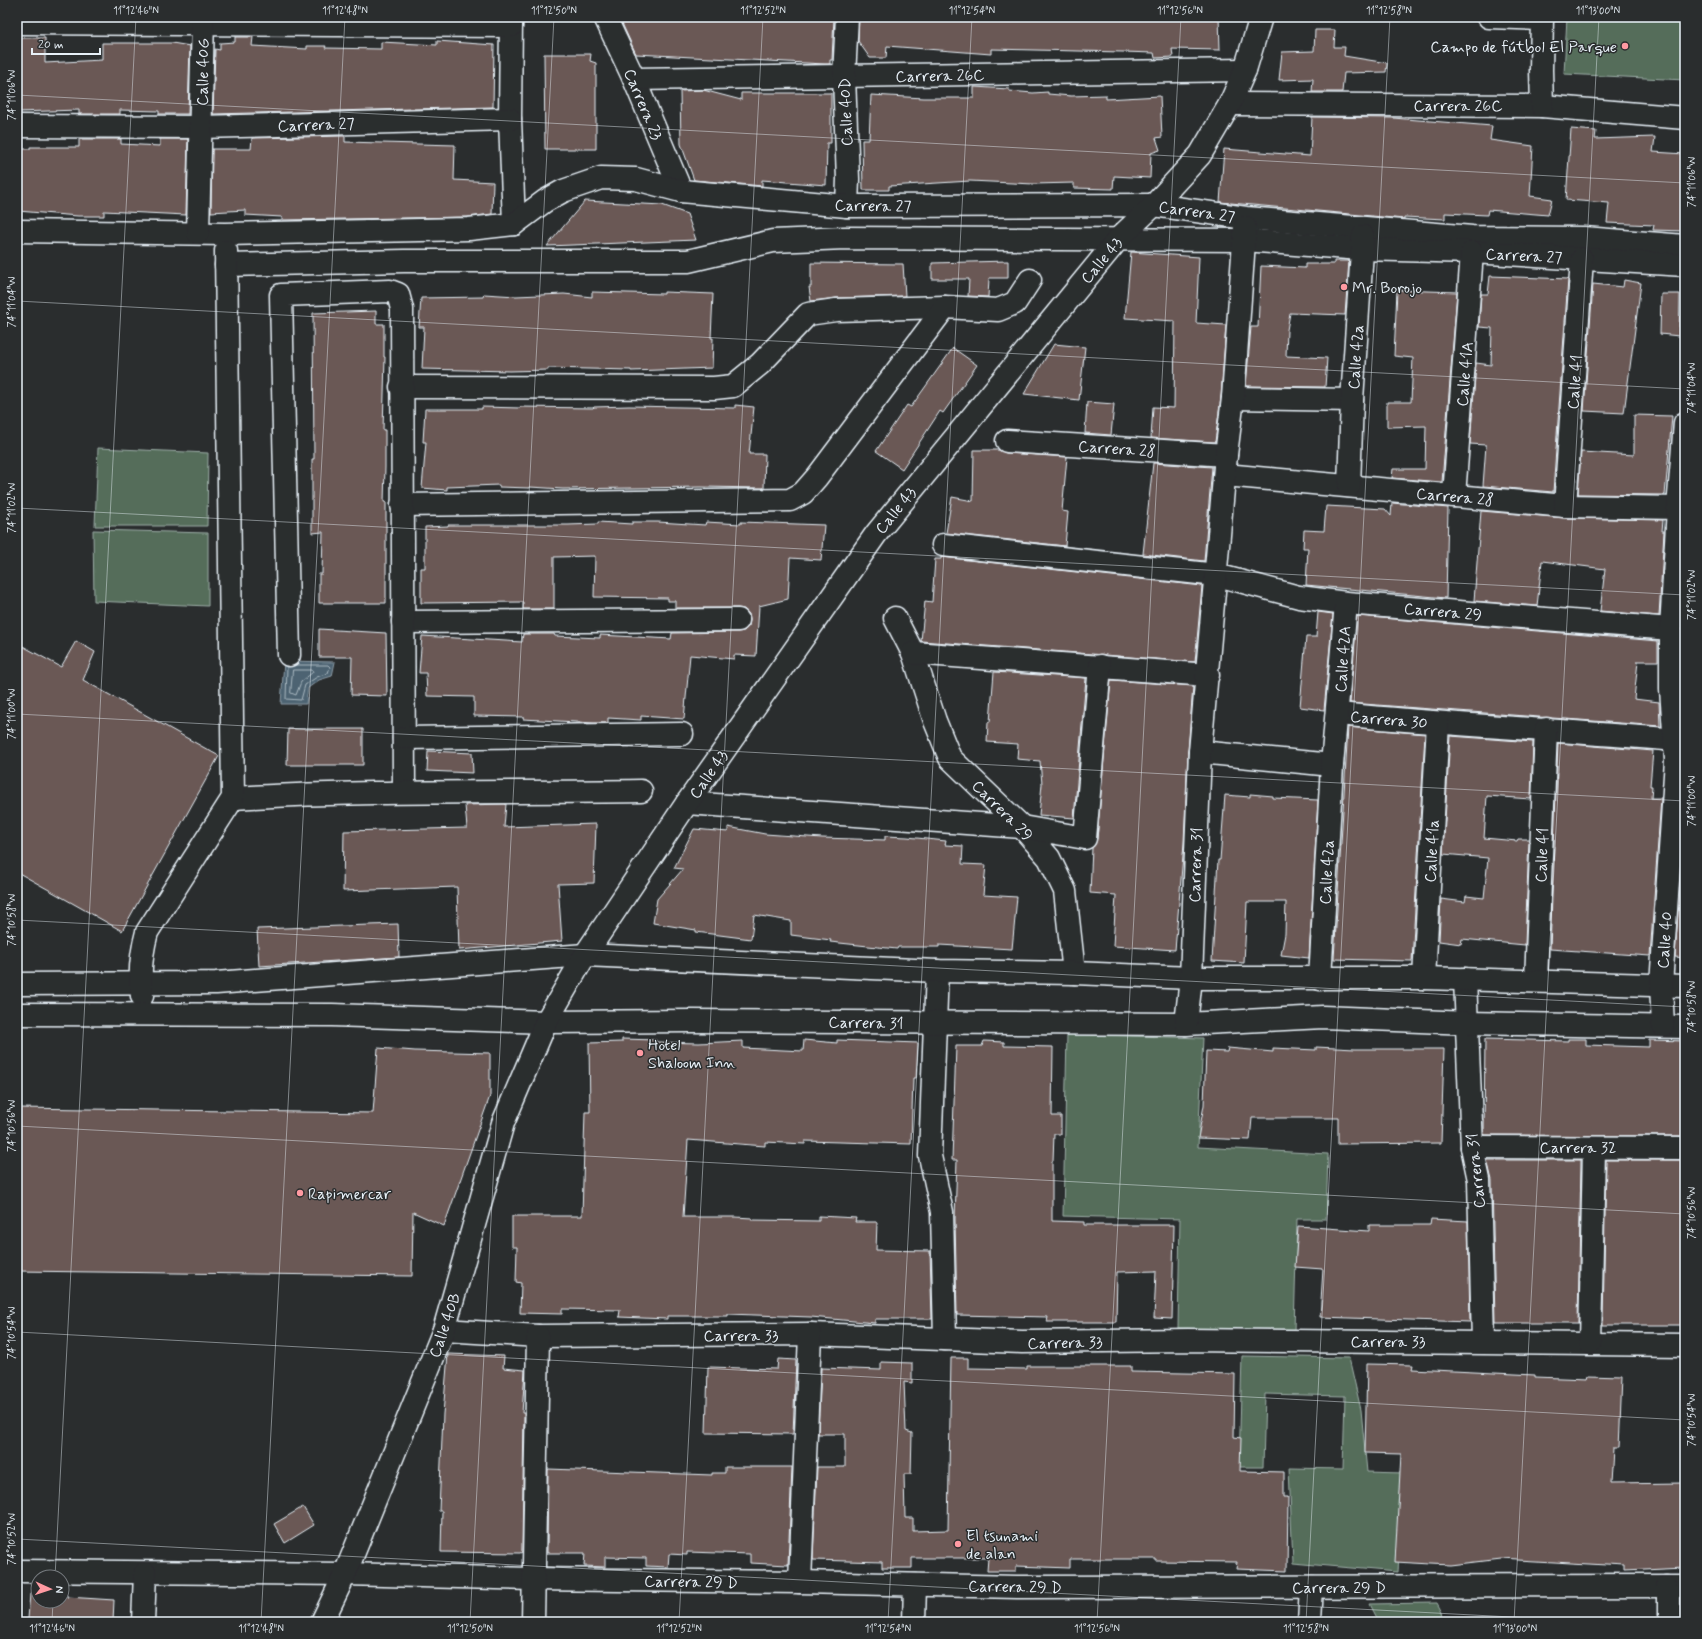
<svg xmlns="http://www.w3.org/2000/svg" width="1702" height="1639" font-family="Mynerve,sans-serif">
<rect width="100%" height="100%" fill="#2a2d2e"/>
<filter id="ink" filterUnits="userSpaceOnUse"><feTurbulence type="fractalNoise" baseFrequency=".025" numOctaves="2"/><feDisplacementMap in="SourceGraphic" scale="8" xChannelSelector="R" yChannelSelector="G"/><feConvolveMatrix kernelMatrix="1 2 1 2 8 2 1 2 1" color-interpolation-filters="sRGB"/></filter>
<g filter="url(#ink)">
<g fill="#556d5a" stroke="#9eafa9">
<polygon points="1567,17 1685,17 1685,80 1564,74"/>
<polygon points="98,448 208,453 207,526 95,526"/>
<polygon points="93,530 208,533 208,606 94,601"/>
<polygon points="1067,1034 1203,1038 1198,1147 1328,1154 1326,1219 1297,1219 1294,1331 1178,1328 1180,1219 1063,1216"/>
<polygon points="1242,1356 1349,1358 1361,1410 1367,1472 1403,1473 1398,1572 1293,1563 1289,1468 1343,1469 1345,1396 1265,1394 1263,1467 1239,1467"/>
<polygon points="1437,1603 1447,1622 1377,1622 1368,1604"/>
</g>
<polygon fill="#4e6472" stroke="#8c9ca8" points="284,661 335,662 332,676 319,680 308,688 306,704 281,704"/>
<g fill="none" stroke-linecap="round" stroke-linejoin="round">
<g stroke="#aab9c2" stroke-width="1">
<polyline points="287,667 286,699 301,700 305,685 317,677 328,673 330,667 328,665 296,665"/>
<polygon points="293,670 312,670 313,672 301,682 296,695 291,693"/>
</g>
</g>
<g fill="#6b5855" stroke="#e8f1f8">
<polygon points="619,17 834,17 832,60 830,60 830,64 825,64 636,54"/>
<polygon points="859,17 1219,17 1220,50 1172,49 1173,57 1155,58 1154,53 1123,52 991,49 991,54 887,46 886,58 870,58 858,41"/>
<polygon points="1315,30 1335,30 1334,47 1345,47 1344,56 1387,63 1386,72 1344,73 1342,92 1312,92 1313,79 1279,80 1282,52 1314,51"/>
<polygon points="235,37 253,37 252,46 307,49 307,46 326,46 325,48 381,49 381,42 437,45 437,41 494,45 493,107 213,114 215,49 220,50 220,43 235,42"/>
<polygon points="17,38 45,38 45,63 102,60 102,43 172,43 190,46 188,114 159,114 159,111 120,110 120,114 79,114 79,110 17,112"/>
<polygon points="544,54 591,54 590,61 596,63 596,149 545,149"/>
<polygon points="974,87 1009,89 1009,91 1033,93 1048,92 1048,94 1071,96 1106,95 1106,99 1160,96 1162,137 1156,138 1160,150 1151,153 1150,178 1114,176 1113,189 1074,188 1074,183 1034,184 970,181 889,186 889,190 863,190 862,140 869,140 871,95 924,98 974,98"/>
<polygon points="703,90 741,100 741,93 831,93 831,143 827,143 826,185 762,180 762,186 694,180 681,144 680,91"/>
<polygon points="1312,117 1393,118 1492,126 1490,140 1533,146 1530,196 1552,199 1548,215 1488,210 1487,215 1445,213 1445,219 1404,217 1404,219 1220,202 1224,149 1310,156"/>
<polygon points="1571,129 1596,131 1595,139 1655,137 1653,152 1685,154 1685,231 1653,230 1654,225 1607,223 1609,203 1566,200"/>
<polygon points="345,136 345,142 455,145 454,180 493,182 492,214 468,217 282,220 282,217 245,215 245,210 211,212 212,149 251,149 252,138"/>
<polygon points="79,139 121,139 121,144 160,146 160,139 188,139 186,215 104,211 104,216 78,216 18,211 21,171 17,171 17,149 30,149 30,147 79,147"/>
<polygon points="585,201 662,205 687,214 696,240 547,246"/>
<polygon points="1131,252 1199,257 1196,323 1226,325 1221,397 1215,442 1151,438 1153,407 1174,408 1175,321 1125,318"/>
<polygon points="1008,261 1008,278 989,278 988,297 968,296 969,279 932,279 932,263"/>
<polygon points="1334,261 1349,261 1345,315 1290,313 1287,330 1286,356 1327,358 1325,387 1246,386 1251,327 1258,327 1261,266 1305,268 1305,264 1334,264"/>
<polygon points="811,263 903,264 905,296 836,298 811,301 809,287 811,287"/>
<polygon points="1490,276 1568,279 1553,492 1483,486 1486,445 1470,444 1476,363 1491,365 1492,328 1479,327 1481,294 1488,294"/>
<polygon points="1624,280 1641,283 1624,413 1584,411 1593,284 1623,287"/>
<polygon points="1397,290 1457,292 1442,482 1392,478 1393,469 1425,469 1426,426 1387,427 1387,402 1411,402 1413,358 1394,356"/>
<polygon points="592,292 664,294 664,292 713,294 711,338 713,338 712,368 631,371 631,370 548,368 548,370 510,371 422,369 424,327 419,327 421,298 483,297 484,294 516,296 564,294 592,297"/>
<polygon points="1661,294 1680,294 1679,336 1660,334"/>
<polygon points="376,311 376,324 384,324 384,357 385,357 383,430 385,430 385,467 384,502 386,502 386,603 319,603 319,574 322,574 323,532 312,533 312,459 314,459 313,313"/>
<polygon points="1054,344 1085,347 1079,400 1024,394"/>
<polygon points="953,348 977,365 943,413 940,411 902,469 876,451 907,405 911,407"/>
<polygon points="1087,402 1114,404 1111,435 1085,433"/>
<polygon points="735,405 754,407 749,454 765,454 764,488 701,487 563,489 530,487 530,488 499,487 499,485 447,487 447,490 422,488 426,442 423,442 425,409 482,409 482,407 520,408 520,407 593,408 594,407 629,406 735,408"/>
<polygon points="1634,415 1672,416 1665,495 1578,494 1581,452 1634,455"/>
<polygon points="974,450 999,450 1006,453 1067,457 1062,511 1068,512 1065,546 946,533 952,497 973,501"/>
<polygon points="1153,463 1212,467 1204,561 1143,554"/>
<polygon points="1392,503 1448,508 1446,598 1306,585 1308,548 1303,548 1304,530 1324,531 1326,506 1385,509 1391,516"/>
<polygon points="1481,511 1565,518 1663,520 1662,531 1664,531 1659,616 1600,611 1605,569 1542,561 1537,606 1474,601"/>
<polygon points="598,522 632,524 632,522 658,522 705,525 706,522 741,524 741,522 824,525 821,560 790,558 788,599 759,606 756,656 734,655 734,659 690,655 684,719 641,716 641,720 608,718 608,723 594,723 523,719 523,717 474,716 474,697 427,696 426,673 419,673 422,636 522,642 523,634 554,634 555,636 600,638 600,635 671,639 672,633 738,632 744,631 749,626 750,620 749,614 744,609 738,608 675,608 675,601 668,601 668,598 594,597 595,556 554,557 554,609 523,609 523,602 421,603 421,568 425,568 425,527 448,526 448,525 568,525 598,524"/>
<polygon points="941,557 1202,586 1195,662 921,641 925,601 932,602 935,559 941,559"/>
<polygon points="1318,612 1333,614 1324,710 1300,707 1306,637 1316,637"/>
<polygon points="1357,616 1658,641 1658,661 1638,661 1634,699 1659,702 1660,726 1350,703"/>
<polygon points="319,629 386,633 387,696 351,695 352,657 319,657"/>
<polygon points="76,641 95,652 83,680 219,756 122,931 17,872 17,643 61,667"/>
<polygon points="994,672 1086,678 1074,818 1039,815 1042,784 1040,761 1017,759 1018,744 987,742 988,722 990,722"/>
<polygon points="1111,680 1193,686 1188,751 1184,843 1175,950 1113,946 1116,895 1090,893 1092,848 1097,839"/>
<polygon points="1348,727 1425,734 1412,961 1334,959"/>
<polygon points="288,729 363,729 363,765 287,765"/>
<polygon points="1450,736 1533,742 1531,799 1487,796 1484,838 1517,841 1518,839 1529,839 1525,945 1462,939 1461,944 1439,941 1441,899 1465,902 1466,896 1484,898 1488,858 1443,854"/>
<polygon points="1558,743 1653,751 1650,786 1652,786 1651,798 1661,798 1650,956 1550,949"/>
<polygon points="428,751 472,753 473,773 427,771"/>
<polygon points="1250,794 1273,796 1273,798 1318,800 1309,958 1281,955 1285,934 1286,902 1247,902 1244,963 1212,961 1218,860 1220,860 1225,795 1250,797"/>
<polygon points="506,804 504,827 596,824 594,883 558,884 562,941 459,950 457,887 343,891 344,831 467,828 465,805"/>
<polygon points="1685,813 1685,958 1675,957"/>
<polygon points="728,827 765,834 822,838 885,840 885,836 907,837 946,841 945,845 963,846 962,864 986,865 983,895 1017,897 1012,949 939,945 939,947 898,947 897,949 830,942 831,940 791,935 791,921 754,915 751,939 696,932 696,930 653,923 657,899 683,869 674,868 694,829 728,832"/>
<polygon points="398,924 399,957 259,966 257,929"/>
<polygon points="622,1039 656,1040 656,1042 699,1043 743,1041 743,1048 803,1051 804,1040 837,1043 837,1040 918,1043 916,1078 913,1078 911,1144 805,1141 805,1144 765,1142 765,1146 688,1140 683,1217 735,1217 752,1218 752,1220 819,1221 819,1216 856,1218 855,1222 877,1222 876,1250 930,1251 932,1319 875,1319 875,1323 811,1317 728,1314 728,1316 667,1316 667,1319 619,1317 620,1310 562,1309 562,1314 520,1313 521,1283 516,1282 517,1247 512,1247 512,1216 582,1216 585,1112 590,1112 589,1043 622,1042"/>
<polygon points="1485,1039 1568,1041 1568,1039 1586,1039 1586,1045 1649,1047 1649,1040 1685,1041 1685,1136 1484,1135"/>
<polygon points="984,1041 1004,1042 1004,1046 1053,1047 1052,1116 1061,1116 1061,1134 1054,1134 1053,1161 1052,1161 1052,1221 1084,1222 1084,1225 1174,1225 1172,1319 1154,1318 1156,1271 1117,1272 1116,1322 1047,1322 1048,1317 957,1315 955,1219 957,1160 952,1160 956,1046 982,1046"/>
<polygon points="1316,1047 1355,1049 1444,1049 1441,1143 1338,1144 1338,1118 1252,1118 1250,1140 1198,1138 1204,1105 1206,1051 1227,1052 1228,1048 1273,1052 1273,1048 1316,1050"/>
<polygon points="378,1048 415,1051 490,1053 490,1096 444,1226 413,1212 412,1276 17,1271 17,1108 373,1113"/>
<polygon points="1487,1160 1581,1160 1578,1323 1495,1323 1492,1180"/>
<polygon points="1606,1160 1685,1160 1685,1325 1603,1325"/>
<polygon points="1431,1219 1468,1221 1470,1322 1320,1317 1323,1269 1295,1267 1298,1226 1369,1231 1369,1225 1430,1225"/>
<polygon points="448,1354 504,1356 503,1368 525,1370 522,1413 524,1413 522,1552 520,1553 441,1552 442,1511 439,1511 443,1414"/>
<polygon points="951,1358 968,1358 968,1368 1027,1369 1027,1366 1131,1366 1131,1372 1235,1374 1234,1437 1241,1438 1240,1471 1284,1472 1284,1497 1288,1497 1287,1571 1236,1569 1237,1562 1156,1561 1156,1559 1070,1559 1070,1568 1016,1566 1016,1571 987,1571 988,1558 912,1558 912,1568 882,1568 882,1562 813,1560 817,1467 845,1467 845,1434 818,1434 821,1368 881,1370 881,1362 912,1363 912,1383 904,1382 906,1431 912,1433 911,1474 904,1474 905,1518 913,1518 913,1531 948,1530"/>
<polygon points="778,1359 796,1360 793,1434 706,1433 708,1367 777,1369"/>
<polygon points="1367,1364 1413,1365 1412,1369 1535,1375 1535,1377 1587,1379 1588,1376 1621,1377 1618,1448 1612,1448 1610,1484 1685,1483 1685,1568 1624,1571 1624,1566 1500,1559 1450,1565 1395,1562 1401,1454 1365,1453"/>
<polygon points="725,1467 792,1467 788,1565 750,1563 750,1554 687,1552 687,1555 669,1554 668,1567 646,1566 646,1558 605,1557 605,1567 584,1566 585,1553 547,1553 548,1469 712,1475 712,1473 725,1473"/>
<polygon points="303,1507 314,1525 285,1543 274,1524"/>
<polygon points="30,1594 38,1594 38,1601 62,1601 62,1595 67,1595 67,1597 114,1600 113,1622 34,1622 34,1619 28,1619"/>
</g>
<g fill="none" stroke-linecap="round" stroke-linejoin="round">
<g stroke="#e8f1f8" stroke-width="25">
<g id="minor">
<polyline points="511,17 510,119 514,224"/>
<polyline points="605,17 634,79 681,191"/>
<polyline points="1489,17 1542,19"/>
<polyline points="17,23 511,26"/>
<polyline points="634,79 1245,70"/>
<polyline points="1230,104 1542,106 1685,118"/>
<polyline points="1542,106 1541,70 1542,17"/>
<polyline points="17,126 201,127 510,119"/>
<polyline points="847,206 848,179 844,77 847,17"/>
<polyline points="17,231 225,234 469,229 514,224 545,201 563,191 601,178 636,179 681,191 847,206 1154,205 1246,218 1472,237 1584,238 1685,246"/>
<polyline points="198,233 203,17"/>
<polyline points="226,265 404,261 688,261 773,241 845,238 1244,240 1361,249 1472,252 1685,265"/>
<polyline points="401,387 714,388 733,386 760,364 808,314 836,310 945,307 998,310 1015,303 1030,280"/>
<polyline points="1233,398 1352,400"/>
<polyline points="1007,441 1226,455"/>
<polyline points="1225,475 1565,506 1678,508 1685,506"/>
<polyline points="1349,486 1352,400 1363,236"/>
<polyline points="1454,496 1472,252"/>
<polyline points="402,505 790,500 803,493 817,477 945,307"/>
<polyline points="1565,506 1582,259"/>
<polyline points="943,545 1217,575 1299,597 1346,603 1671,629"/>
<polyline points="895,618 913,653 935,721 950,758 1022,827 1049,858 1065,891 1074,973"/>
<polyline points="403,622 738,620"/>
<polyline points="913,653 1208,675"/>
<polyline points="289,655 281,295 390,291 398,294 402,309 404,792"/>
<path d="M1338,714C1450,725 1563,730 1676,740"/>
<polyline points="404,738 682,734"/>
<polyline points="1200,752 1332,765"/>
<path d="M233,798C369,790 505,793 641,791"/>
<polyline points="687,803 1022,827 1085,838 1100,666"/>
<polyline points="937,971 930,1156 942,1212 945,1339"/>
<polyline points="1424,978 1438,723"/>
<polyline points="1320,979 1332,765 1346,603"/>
<polyline points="1465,979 1472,1147 1479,1180 1483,1342"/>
<polyline points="1536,981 1546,729"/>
<polyline points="17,984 216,983 585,955 937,971 1074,973 1191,978 1424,978 1685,986"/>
<path d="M142,996C139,974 141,954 147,932L233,798L226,251"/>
<polyline points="17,1014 332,1015 546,1022 691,1021 1186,1024 1323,1017 1468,1023 1685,1027"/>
<polyline points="1186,1024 1191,978 1200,752 1226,455 1233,398 1245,227"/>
<polyline points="1663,1026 1661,985 1676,760 1671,689 1671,629 1678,508 1685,423"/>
<polyline points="1472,1147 1685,1148"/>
<polyline points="444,1330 538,1336 810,1334 1022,1342 1188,1340 1685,1345"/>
<polyline points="1590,1343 1594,1148"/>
<polyline points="17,1571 345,1574 532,1579 800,1582 1017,1587 1685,1586"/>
<polyline points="800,1582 810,1334"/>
<polyline points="1668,1586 1668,1622"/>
<polyline points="143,1622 145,1573"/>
<polyline points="322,1622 345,1574 444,1330 503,1123 546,1022 585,955 687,803 876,534 1119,238 1154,205 1200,155 1230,104 1245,70 1261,17"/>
<polyline points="533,1622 538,1336"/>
<polyline points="914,1622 915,1585"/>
<polyline points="1309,1622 1311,1587"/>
</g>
</g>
<use href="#minor" stroke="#2a2d2e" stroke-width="22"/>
</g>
</g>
<path fill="none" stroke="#e8f1f8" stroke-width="1" stroke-opacity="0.45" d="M17,95L1685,183M17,301L1685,389M17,508L1685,595M17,714L1685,801M17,920L1685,1007M17,1126L1685,1214M17,1332L1685,1420M17,1539L1607,1622M55,1577L136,17M52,1622L53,1601M261,1622L345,17M470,1622L554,17M679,1622L763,17M888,1622L972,17M1097,1622L1181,17M1306,1622L1390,17M1514,1622L1599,17"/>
<g fill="#ff9aa2" stroke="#2a2d2e" stroke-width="1.5">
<circle cx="1625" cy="46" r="4"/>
<circle cx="1344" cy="287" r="4"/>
<circle cx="640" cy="1053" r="4"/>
<circle cx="300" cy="1193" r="4"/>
<circle cx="958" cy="1544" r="4"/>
</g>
<g text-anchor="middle" stroke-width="3" stroke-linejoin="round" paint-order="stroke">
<g font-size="16" fill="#e8f1f8" stroke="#2a2d2e" text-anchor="start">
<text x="1617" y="52" text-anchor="end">Campo de fútbol El Parque</text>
<text x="1352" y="293">Mr. Borojo</text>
<text x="648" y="1050">Hotel<tspan x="648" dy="18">Shaloom Inn</tspan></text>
<text x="308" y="1199">Rapimercar</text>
<text x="966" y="1541">El tsunami<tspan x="966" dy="18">de alan</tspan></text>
</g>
<g font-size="16" fill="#e8f1f8" stroke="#2a2d2e">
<text transform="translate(202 72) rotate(-89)" y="6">Calle 40G</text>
<text transform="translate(940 75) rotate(-1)" y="6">Carrera 26C</text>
<text transform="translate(644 104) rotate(67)" y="6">Carrera 23</text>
<text x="1458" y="111">Carrera 26C</text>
<text transform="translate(845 112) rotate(-92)" y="6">Calle 40D</text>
<text transform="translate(316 124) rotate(-2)" y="6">Carrera 27</text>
<text transform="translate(873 205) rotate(1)" y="6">Carrera 27</text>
<text transform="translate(1197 211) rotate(8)" y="6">Carrera 27</text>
<text transform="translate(1524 255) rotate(3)" y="6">Carrera 27</text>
<text transform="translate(1101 260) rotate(-50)" y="6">Calle 43</text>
<text transform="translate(1355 357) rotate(-86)" y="6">Calle 42a</text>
<text transform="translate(1464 374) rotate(-85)" y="6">Calle 41A</text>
<text transform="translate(1574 382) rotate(-86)" y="6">Calle 41</text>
<text transform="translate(1117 448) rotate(4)" y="6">Carrera 28</text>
<text transform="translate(1455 496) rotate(5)" y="6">Carrera 28</text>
<text transform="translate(895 510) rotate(-51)" y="6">Calle 43</text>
<text transform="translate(1443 611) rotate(5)" y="6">Carrera 29</text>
<text transform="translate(1342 659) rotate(-86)" y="6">Calle 42A</text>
<text transform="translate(1389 719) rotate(5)" y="6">Carrera 30</text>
<text transform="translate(708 774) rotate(-55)" y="6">Calle 43</text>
<text transform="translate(1003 810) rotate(45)" y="6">Carrera 29</text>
<text transform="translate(1431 851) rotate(-87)" y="6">Calle 41a</text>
<text transform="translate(1541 855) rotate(-88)" y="6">Calle 41</text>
<text transform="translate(1195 865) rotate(-88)" y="6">Carrera 31</text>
<text transform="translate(1326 872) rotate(-87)" y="6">Calle 42a</text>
<text transform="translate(1664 940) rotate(-86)" y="6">Calle 40</text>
<text transform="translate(866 1022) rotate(1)" y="6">Carrera 31</text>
<text x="1578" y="1153">Carrera 32</text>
<text transform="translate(1475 1171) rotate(-96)" y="6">Carrera 31</text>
<text transform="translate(444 1325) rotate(-71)" y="6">Calle 40B</text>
<text x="741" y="1341">Carrera 33</text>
<text x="1388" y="1347">Carrera 33</text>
<text transform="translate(1065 1342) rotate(-1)" y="6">Carrera 33</text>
<text transform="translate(691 1581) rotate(1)" y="6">Carrera 29 D</text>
<text transform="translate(1015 1586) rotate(1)" y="6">Carrera 29 D</text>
<text x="1339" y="1593">Carrera 29 D</text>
</g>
</g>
<rect width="1702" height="1639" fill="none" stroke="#2a2d2e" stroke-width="44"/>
<g transform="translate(50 1589) rotate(93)"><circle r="19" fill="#2a2d2e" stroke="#767b7f"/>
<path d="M0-3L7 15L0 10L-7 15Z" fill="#ff9aa2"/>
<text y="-6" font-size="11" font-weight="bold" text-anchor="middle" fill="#e8f1f8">N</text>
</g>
<path d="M32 48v6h68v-6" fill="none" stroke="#e8f1f8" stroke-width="2"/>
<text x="38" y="48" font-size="12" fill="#e8f1f8" stroke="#2a2d2e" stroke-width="3" paint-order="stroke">20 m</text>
<rect x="22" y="22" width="1658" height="1595" fill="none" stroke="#e8f1f8" stroke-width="1.5"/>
<g font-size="10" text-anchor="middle" fill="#e8f1f8">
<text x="136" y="14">11°12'46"N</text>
<text x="345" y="14">11°12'48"N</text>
<text x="554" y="14">11°12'50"N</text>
<text x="763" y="14">11°12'52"N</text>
<text x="972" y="14">11°12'54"N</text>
<text x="1180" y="14">11°12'56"N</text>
<text x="1389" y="14">11°12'58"N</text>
<text x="1598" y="14">11°13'00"N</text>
<text transform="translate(11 95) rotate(-90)" y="4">74°11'06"W</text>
<text transform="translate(1691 182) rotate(-90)" y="4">74°11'06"W</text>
<text transform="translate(11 302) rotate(-90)" y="4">74°11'04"W</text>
<text transform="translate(1691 388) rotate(-90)" y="4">74°11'04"W</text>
<text transform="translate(11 508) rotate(-90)" y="4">74°11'02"W</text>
<text transform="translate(1691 595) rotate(-90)" y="4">74°11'02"W</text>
<text transform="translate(11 714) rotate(-90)" y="4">74°11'00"W</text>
<text transform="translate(1691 801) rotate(-90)" y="4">74°11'00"W</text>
<text transform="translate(11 920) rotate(-90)" y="4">74°10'58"W</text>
<text transform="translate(1691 1007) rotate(-90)" y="4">74°10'58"W</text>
<text transform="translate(11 1126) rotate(-90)" y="4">74°10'56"W</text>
<text transform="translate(1691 1213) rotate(-90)" y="4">74°10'56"W</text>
<text transform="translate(11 1333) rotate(-90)" y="4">74°10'54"W</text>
<text transform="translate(1691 1420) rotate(-90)" y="4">74°10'54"W</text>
<text transform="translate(11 1539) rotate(-90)" y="4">74°10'52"W</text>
<text x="52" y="1632">11°12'46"N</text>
<text x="261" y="1632">11°12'48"N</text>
<text x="470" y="1632">11°12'50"N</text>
<text x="679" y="1632">11°12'52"N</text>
<text x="888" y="1632">11°12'54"N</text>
<text x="1097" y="1632">11°12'56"N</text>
<text x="1306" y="1632">11°12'58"N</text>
<text x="1515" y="1632">11°13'00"N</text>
</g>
</svg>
